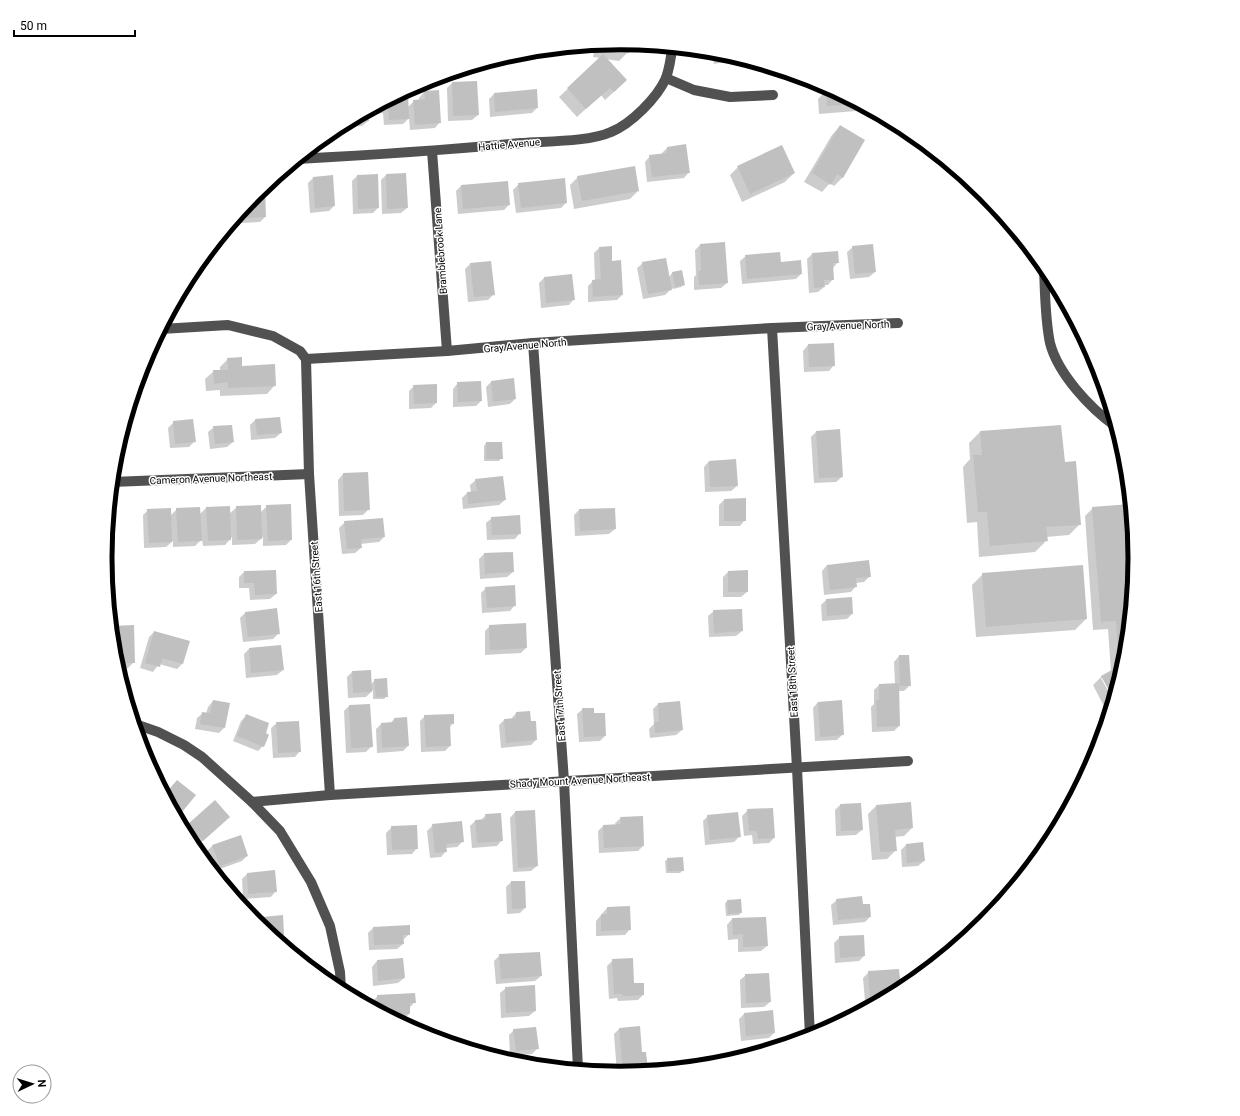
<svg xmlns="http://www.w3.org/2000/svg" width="1240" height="1116" font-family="Roboto,sans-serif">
<rect width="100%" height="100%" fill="#fff"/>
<g fill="#0003">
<polygon points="620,43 629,44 628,52 619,61 606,59 617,89 605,100 601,95 577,117 559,97 601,58 593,57 595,45"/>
<polygon points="712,52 721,53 740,59 714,64"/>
<polygon points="476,82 478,115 472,120 448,121 447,88 452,83"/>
<polygon points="825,87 861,106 856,111 819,114 818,99 826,91"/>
<polygon points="536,90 537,108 532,113 490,117 489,99 494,94"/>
<polygon points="407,91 408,107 414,101 419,100 419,98 424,92 440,122 435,128 410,130 409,118 403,124 384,125 383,113 375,114 375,108"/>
<polygon points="367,112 368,121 362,126 340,127"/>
<polygon points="840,126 843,177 834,186 830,183 822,192 804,182 832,135"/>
<polygon points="667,148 689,172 684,178 647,182 645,162 650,156 662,155 662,153"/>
<polygon points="738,167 794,173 785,182 742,202 730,175"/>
<polygon points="405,174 407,208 401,213 382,214 381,180 386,175"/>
<polygon points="377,175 378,208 373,213 353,214 352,181 357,176"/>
<polygon points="578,177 638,191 630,199 574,209 570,185"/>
<polygon points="313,178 334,206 329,211 310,213 308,183"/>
<polygon points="507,182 509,205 504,210 458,214 456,191 461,186"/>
<polygon points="519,184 566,203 561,208 516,213 513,190"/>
<polygon points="264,187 265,217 260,222 241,223 240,213 256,194"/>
<polygon points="700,245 727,283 721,288 694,290 694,277 696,275 695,250"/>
<polygon points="853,247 875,272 869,277 850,279 847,252"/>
<polygon points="599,248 611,262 622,295 617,300 588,302 588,286 593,281 595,281 594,253"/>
<polygon points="812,254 838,262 833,268 833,279 828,285 823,285 824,287 818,292 809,293 807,259"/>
<polygon points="746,256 780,263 801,274 796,279 742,284 740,261"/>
<polygon points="643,263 669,277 672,273 684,285 681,287 673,289 672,288 665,295 643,299 637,268"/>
<polygon points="470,264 494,294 488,300 468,302 465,269"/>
<polygon points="544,278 574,299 569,305 541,308 539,283"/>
<polygon points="833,344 834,365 829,371 804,372 803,351 808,345"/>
<polygon points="228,359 241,367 275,385 267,394 220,396 220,390 206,391 205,379 214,371 220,371 220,367"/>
<polygon points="491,382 515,399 510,404 488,407 486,387"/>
<polygon points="458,383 481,401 476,406 453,407 453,389"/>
<polygon points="414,386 436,403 431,408 409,409 409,391"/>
<polygon points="255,420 281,433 275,438 251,440 250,425"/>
<polygon points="174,422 195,441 189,447 170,448 168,428"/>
<polygon points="214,427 233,442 227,447 210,449 208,432"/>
<polygon points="816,432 842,477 836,482 814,483 811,437"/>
<polygon points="980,432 1064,463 1080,524 1069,535 1046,537 1046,541 1035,552 979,557 977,522 967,523 963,467 970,459 969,443"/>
<polygon points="486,443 502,458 499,461 484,461 484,446"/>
<polygon points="735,460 737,486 731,491 705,492 704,467 709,461"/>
<polygon points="343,474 369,509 363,515 339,516 338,480"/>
<polygon points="476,480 505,500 499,505 463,509 462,498 467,493 471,493 470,485"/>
<polygon points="724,500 745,520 740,526 719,526 719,505"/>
<polygon points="1130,505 1135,558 1125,659 1113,697 1103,678 1101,678 1113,700 1108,714 1093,685 1102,676 1111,672 1108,629 1093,630 1085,516 1093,508"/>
<polygon points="267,506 291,540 286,545 263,546 263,537 255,544 232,545 232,537 225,545 203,546 202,539 195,546 173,547 173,541 166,547 144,548 143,515 148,510 170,516 177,509 199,515 206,508 229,514 237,507 260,513"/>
<polygon points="614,509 615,529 609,534 575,536 574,515 579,510"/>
<polygon points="492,518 520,533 515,539 487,540 486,523"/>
<polygon points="345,522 384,537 379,542 360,544 361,548 355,553 342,554 339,528"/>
<polygon points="484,554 513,572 507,577 480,579 479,559"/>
<polygon points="827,565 870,576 864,582 856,583 856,586 851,592 824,595 822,571"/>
<polygon points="244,572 276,594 270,599 250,600 249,588 239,588 239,577"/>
<polygon points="728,572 747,592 741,597 723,597 723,577"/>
<polygon points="983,574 1086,619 1075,630 976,637 972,585"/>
<polygon points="486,588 515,605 510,611 482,613 481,593"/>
<polygon points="826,600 852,614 847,619 822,621 821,605"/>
<polygon points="714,611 742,631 736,636 709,637 708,616"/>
<polygon points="246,612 279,633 273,639 243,642 240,618"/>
<polygon points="133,626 134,662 128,668 118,668 115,658 112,627"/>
<polygon points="490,626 526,648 521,653 485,655 485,631"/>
<polygon points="154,632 188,641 182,664 177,669 159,664 153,672 140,668 149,637"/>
<polygon points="249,649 283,670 277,675 246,678 244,654"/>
<polygon points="899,656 908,656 910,685 904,691 898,691 899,726 894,731 872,732 871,707 874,704 874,690 879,685 895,684 894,662"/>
<polygon points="352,672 371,684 375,680 387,696 384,699 373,699 373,690 366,697 348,698 347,677"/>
<polygon points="213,701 224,728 219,733 195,729 197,718 203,713 206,714 208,707"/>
<polygon points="679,702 682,730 676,735 650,738 649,729 654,724 653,709 658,704"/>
<polygon points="818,702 842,735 837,740 815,741 813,708"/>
<polygon points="369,705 372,746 366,752 346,753 344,711 349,706"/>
<polygon points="583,709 593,714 605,736 600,741 579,742 577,714"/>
<polygon points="529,712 530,722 536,740 531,745 501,748 499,725 504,720 511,719 516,713"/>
<polygon points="246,716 264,734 263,746 258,751 233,741 241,721"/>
<polygon points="425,716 453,723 450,727 450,746 445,751 421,752 420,721"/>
<polygon points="394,719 408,746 403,751 377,753 376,729 381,724 390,724"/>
<polygon points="277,723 300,751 295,757 273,758 271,728"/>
<polygon points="165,794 194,796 177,816"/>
<polygon points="215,801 223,822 197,846 184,830"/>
<polygon points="840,805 862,830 856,835 836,836 835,810"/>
<polygon points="876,806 912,828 904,836 894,837 896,850 887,859 872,860 868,814"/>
<polygon points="748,810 774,838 769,843 753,844 752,835 744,836 742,816"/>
<polygon points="515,812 537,866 531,871 513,872 510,818"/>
<polygon points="486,815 502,840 497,846 472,848 470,826 475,821 480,821"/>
<polygon points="708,816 739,837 734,842 705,845 703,821"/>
<polygon points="621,818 643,846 638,851 599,853 598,831 603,826 616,825 615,823"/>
<polygon points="433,825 463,841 457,847 446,848 446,851 441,857 430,858 427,831"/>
<polygon points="392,827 417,848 412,854 387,855 386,833"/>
<polygon points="906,845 924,861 918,866 902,867 901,850"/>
<polygon points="212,846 247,856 242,861 214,871 207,851"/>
<polygon points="668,859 683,870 680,873 666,873 665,861"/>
<polygon points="247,874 276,891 271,897 243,899 242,879"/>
<polygon points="511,882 524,882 525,908 520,913 507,914 506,887"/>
<polygon points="837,900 862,905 870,917 865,922 833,925 831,905"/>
<polygon points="728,901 741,912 739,915 726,916 725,903"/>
<polygon points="607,908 630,929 625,935 596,936 596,921"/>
<polygon points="765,918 767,946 761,951 738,952 738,939 728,940 727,925 732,919"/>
<polygon points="253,919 283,935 278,940"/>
<polygon points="373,928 409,934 403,940 403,944 397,949 369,950 368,933"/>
<polygon points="840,937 864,956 859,961 835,963 834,943"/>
<polygon points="500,955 541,976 535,981 496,984 494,961"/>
<polygon points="613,960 643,995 638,1000 618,1001 617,998 609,999 607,966"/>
<polygon points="377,961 404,978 398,983 373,986 372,967"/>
<polygon points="869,972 900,989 882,999 865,1001 863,978"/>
<polygon points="746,975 770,1002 764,1007 741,1008 740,980"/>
<polygon points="506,988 535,1011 529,1016 501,1018 500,993"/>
<polygon points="378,996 414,1003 409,1008 409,1014 404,1019 396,1020 373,1007 372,1001"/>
<polygon points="744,1014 774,1033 769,1038 741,1041 739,1019"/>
<polygon points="619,1029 641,1053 645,1053 647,1070 617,1073 614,1034"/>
<polygon points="514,1030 538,1048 532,1054 510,1056 509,1035"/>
</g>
<g fill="#c0c0c0">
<polygon points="620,43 630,44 629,53 601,49 602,45"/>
<polygon points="603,54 627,80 614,92 610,88 586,109 567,88"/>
<polygon points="477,81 479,115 453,116 452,82"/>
<polygon points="537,89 538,108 495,112 494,93"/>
<polygon points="826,89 830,89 857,104 827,106"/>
<polygon points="408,90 409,119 389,120 388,108 380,109 380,105"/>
<polygon points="439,90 441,123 415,125 413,100 425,99 424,91"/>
<polygon points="368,111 369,121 349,122"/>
<polygon points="840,125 865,140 843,178 837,174 831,185 812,173"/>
<polygon points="686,144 690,173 652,177 649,155 667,153 667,147"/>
<polygon points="782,145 795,173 750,194 737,166"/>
<polygon points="635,166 639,191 582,201 577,176"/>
<polygon points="406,173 408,208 387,209 386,174"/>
<polygon points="378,174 379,208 358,209 357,175"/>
<polygon points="333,175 335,206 315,208 313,177"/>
<polygon points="565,178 567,203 521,208 518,183"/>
<polygon points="508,181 510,205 463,209 461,185"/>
<polygon points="265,186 266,217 246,218 245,207 256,194"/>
<polygon points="725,242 728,283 699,285 698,271 701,271 700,244"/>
<polygon points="873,244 876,272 855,274 852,246"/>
<polygon points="612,246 612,261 621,260 623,295 593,297 592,280 601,279 599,247"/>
<polygon points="838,251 839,263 833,263 834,280 824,280 825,287 814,288 812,253"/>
<polygon points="780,252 781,262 801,260 802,274 747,279 745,255"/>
<polygon points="666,258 672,290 648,294 642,262"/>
<polygon points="491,261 495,295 474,297 470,263"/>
<polygon points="682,270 685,285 675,287 672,272"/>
<polygon points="572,274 575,300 546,303 544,277"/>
<polygon points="834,343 835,366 809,367 808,344"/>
<polygon points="242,357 242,366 275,364 276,386 228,388 228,382 214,384 213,370 228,370 227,358"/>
<polygon points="514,378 516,399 493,402 491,381"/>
<polygon points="481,381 482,401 458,402 457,382"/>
<polygon points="437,384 437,403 414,404 413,385"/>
<polygon points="280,417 282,433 257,435 255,419"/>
<polygon points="193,419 196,442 175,444 173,421"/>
<polygon points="232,425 234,442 215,444 213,426"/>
<polygon points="1061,425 1065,462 1076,461 1081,525 1046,527 1048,541 990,546 987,512 978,512 973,455 982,455 980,431"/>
<polygon points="840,429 843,477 819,478 816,431"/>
<polygon points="486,442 502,442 503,459 486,459"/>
<polygon points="736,459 738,486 710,487 709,461"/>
<polygon points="368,472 370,510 344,511 343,473"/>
<polygon points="503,476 506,500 468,504 467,492 477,491 475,479"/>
<polygon points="746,498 746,521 724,521 724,499"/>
<polygon points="291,504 292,540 268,541 266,505"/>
<polygon points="1130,504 1135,558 1125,659 1113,698 1101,676 1119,666 1116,621 1101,622 1092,507"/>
<polygon points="261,505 262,539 237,540 236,506"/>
<polygon points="230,506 231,540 208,541 206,507"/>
<polygon points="200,507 202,541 178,542 176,508"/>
<polygon points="171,508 172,542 149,543 147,509"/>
<polygon points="615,508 616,529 580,531 579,509"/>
<polygon points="520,515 521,534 492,535 491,517"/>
<polygon points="383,518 385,537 361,539 362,548 347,549 344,521"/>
<polygon points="513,552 514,572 485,574 484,553"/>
<polygon points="869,560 871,577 856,578 857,587 830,590 827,565"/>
<polygon points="1083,565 1087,619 986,627 982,573"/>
<polygon points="276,570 277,594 255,595 254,583 244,583 244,571"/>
<polygon points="748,570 748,592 728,592 728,571"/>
<polygon points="515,585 516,606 487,608 485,587"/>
<polygon points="852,597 853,614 827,616 826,599"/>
<polygon points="277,608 280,634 248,637 245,612"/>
<polygon points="742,609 743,631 714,633 713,610"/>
<polygon points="526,623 527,648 490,650 489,625"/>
<polygon points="134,625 135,663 116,663 112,626"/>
<polygon points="154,631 190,641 183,664 162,658 160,667 145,663"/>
<polygon points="281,645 284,670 251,673 249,648"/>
<polygon points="899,655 909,655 911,686 900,686"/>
<polygon points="371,670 372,692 353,693 352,671"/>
<polygon points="387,678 388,697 376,697 374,679"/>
<polygon points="899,683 900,726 877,727 876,700 879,700 879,684"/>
<polygon points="213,700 230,703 225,728 200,724 202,712 210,713"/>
<polygon points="842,700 844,735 820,737 818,702"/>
<polygon points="680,701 683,730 655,733 654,722 659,722 658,703"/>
<polygon points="370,704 373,747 351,748 349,705"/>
<polygon points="582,708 594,708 594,713 605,713 606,736 584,737"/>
<polygon points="530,711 531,721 536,721 537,740 506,743 504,719 516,718 516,712"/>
<polygon points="246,714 269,723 266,733 269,735 264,747 237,736"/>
<polygon points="454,714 454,724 450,724 451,746 426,747 424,715"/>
<polygon points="407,717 409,746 382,748 381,723 394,722 394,718"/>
<polygon points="299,721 301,752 278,753 276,722"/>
<polygon points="177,780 196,795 182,812 169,802 165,794"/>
<polygon points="215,800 230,817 203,841 188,824"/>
<polygon points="911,802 913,828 895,830 897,851 880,852 876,805"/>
<polygon points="861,803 863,830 841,831 840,804"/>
<polygon points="773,808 775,838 758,839 757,831 749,831 747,809"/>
<polygon points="535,810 538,866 518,868 515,811"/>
<polygon points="738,812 741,837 710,840 707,815"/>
<polygon points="501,813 503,841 477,843 475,820 486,819 485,814"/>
<polygon points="643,816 644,846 604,848 603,825 621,824 620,817"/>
<polygon points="462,821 464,842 446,844 447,852 435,853 432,824"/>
<polygon points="417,825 418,849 392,850 391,826"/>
<polygon points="241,835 248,856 220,866 212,845"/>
<polygon points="923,842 925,861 907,863 906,844"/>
<polygon points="683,857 684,871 668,871 667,858"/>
<polygon points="275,870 277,892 248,894 247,873"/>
<polygon points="511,881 525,881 526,908 512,909"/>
<polygon points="862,896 863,904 870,904 871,917 838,920 836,899"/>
<polygon points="741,899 742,913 728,914 727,900"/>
<polygon points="630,906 631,930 601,931 601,914 607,914 607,907"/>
<polygon points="283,915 284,935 273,936 252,918"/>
<polygon points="766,917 768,946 743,947 743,934 733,935 732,918"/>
<polygon points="410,925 410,935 403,935 404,944 374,945 373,927"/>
<polygon points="864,935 865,956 840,958 839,936"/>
<polygon points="540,952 542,976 501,979 499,954"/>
<polygon points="403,958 405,978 378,981 377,960"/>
<polygon points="633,958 634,983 644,983 644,995 623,996 622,994 614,994 612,959"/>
<polygon points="899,969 901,989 892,994 870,996 868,971"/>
<polygon points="769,973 771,1002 746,1003 745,974"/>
<polygon points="535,985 536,1011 506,1013 505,987"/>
<polygon points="415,993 416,1003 410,1003 410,1014 388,1015 378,1010 377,995"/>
<polygon points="773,1010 775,1033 746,1036 744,1013"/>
<polygon points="640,1026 642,1052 646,1052 648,1070 623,1073 619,1028"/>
<polygon points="536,1027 539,1049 516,1051 513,1029"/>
<polygon points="766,1049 753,1053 752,1050"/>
<polygon points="537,1059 537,1065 515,1062 515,1060"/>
</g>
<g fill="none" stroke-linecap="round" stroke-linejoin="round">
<g stroke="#515151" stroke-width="10">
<polyline points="666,78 694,90 730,97 773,95"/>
<polyline points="432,151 447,351"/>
<path d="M298,159C372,155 447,150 521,143C546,141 589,142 611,132C631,124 657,98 666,78C669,69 671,58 672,48"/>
<path d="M1044,267C1045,292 1045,319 1050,343C1058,374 1090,408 1115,426"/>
<polyline points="772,328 797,768 810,1036"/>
<polyline points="161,329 228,325 273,336 300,351 306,359"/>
<polyline points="533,343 564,781 578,1069"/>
<polyline points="306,359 447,351 533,343 772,328 898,323"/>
<polyline points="306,359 309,474 330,795"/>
<polyline points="112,482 309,474"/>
<polyline points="135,724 158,732 184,745 202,757 252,802 280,831 311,882 330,926 340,972 341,990"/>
<polyline points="252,802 330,795 908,761"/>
</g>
</g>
<g text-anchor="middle" stroke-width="3" stroke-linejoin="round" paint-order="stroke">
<g font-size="10" fill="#000" stroke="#fff">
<text transform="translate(509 144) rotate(-5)" y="4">Hattie Avenue</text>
<text transform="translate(440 251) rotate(-94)" y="4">Bramblebrook Lane</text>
<text transform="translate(848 325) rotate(-2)" y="4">Gray Avenue North</text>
<text transform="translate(525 345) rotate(-5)" y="4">Gray Avenue North</text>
<text transform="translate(211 478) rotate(-2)" y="4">Cameron Avenue Northeast</text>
<text transform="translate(316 577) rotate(-94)" y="4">East 16th Street</text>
<text transform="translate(792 682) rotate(-93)" y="4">East 18th Street</text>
<text transform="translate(559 706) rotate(-94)" y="4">East 17th Street</text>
<text transform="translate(580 780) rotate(-3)" y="4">Shady Mount Avenue Northeast</text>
</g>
</g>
<path d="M0 0H1240V1116H0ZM112 558a508 508 0 1 1 1016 0a508 508 0 1 1-1016 0Z" fill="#fff" fill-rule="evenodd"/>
<path fill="none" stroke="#000" stroke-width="5" d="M112 558a508 508 0 1 1 1016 0a508 508 0 1 1-1016 0Z"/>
<g transform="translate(32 1084) rotate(86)"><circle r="19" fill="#ffffff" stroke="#999999"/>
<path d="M0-3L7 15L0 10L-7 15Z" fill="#000000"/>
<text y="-6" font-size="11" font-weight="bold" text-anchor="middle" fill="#000000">N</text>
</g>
<path d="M14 30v6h121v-6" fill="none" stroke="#000000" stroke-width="2"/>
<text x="20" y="30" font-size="12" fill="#000000" stroke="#ffffff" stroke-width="3" paint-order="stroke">50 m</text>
</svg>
